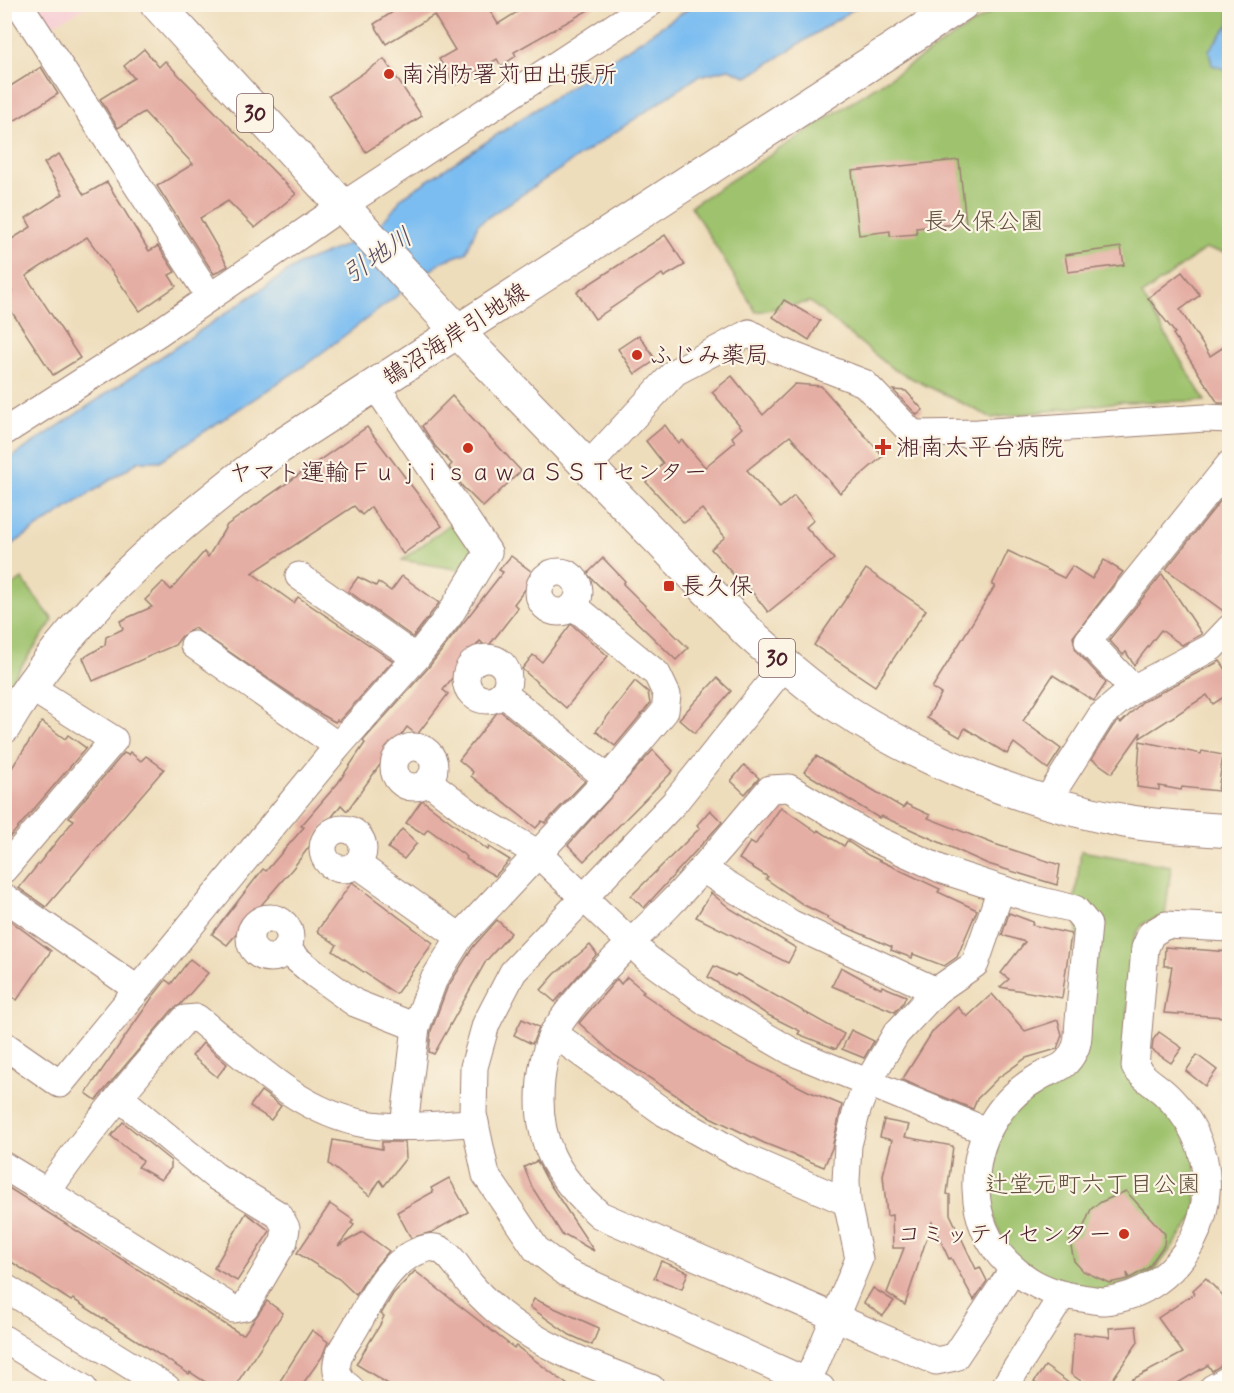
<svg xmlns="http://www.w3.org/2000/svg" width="1234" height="1393" font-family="Mynerve,'Klee One',sans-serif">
<rect width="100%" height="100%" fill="#fcf5e5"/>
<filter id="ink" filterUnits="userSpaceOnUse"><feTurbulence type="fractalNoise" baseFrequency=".0167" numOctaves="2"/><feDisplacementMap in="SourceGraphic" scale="12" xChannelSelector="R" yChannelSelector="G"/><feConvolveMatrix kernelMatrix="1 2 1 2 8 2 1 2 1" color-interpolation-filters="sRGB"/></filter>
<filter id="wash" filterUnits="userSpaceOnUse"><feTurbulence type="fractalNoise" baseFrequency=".008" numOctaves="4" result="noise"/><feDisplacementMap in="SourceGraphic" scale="24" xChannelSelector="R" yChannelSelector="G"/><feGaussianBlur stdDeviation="1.35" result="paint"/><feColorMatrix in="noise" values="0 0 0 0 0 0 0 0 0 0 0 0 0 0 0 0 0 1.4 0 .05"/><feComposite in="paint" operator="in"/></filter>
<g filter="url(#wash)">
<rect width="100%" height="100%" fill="#edb"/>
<polygon fill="#f7cfd5" points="25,5 92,5 43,29"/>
<g fill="#9ec26d" stroke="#74704c" stroke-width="1.5">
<polygon points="1002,5 1229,5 1229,253 1205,249 1142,295 1205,401 1120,402 992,418 893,369 810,302 756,312 691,206"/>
<polygon points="453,522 474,549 461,570 402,560"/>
<polygon points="22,579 53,620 5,690 5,591"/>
<polygon points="1081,851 1171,866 1165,916 1144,923 1135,936 1124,1046 1168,1107 1195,1154 1196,1215 1152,1274 1102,1292 1048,1283 1010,1256 988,1203 992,1147 1013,1113 1041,1089 1074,1074 1081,1066 1086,1054 1075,899"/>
</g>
<g fill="#7cbdf1" stroke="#636e8e" stroke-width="1.5">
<path d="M694,5H860L748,77L729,69L699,76L478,224L466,253L443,261L307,364L160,461H139L5,549V462L299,264C337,249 380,236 401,198Z"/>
<polygon points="1229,24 1229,71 1212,65 1209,50"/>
</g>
<g id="blocks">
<g fill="#e5aea4">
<polygon points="405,4 486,4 498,24 530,4 599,4 514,52 516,56 501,66 497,59 455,85 439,59 455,50 434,15 386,44 374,24"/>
<polygon points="144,49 159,67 165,61 296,194 255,228 228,201 200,218 228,266 214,274 157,186 193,164 144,112 118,128 100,99 134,78 124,66"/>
<polygon points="384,59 422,116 366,152 329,96"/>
<polygon points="41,67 58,94 4,127 4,90"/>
<polygon points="59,154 84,195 107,182 149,251 158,246 175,272 169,275 176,286 140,311 87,237 26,276 80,358 53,375 4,300 4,296 12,291 4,279 4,244 31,227 26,218 63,194 44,163"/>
<polygon points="959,160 966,223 916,228 917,234 890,236 890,231 859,235 852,171"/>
<polygon points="665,235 685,265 664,277 662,274 595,319 577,292"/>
<polygon points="1121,247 1124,265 1068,272 1065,255"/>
<polygon points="1182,272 1200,295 1180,310 1210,356 1230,343 1230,403 1218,403 1173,334 1175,333 1148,298"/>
<polygon points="784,300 820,321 809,340 773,317"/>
<polygon points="639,335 656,360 635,374 618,349"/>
<polygon points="732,376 763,415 795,384 821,386 883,456 840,493 790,436 747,470 780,508 794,496 814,520 806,527 834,559 768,612 742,579 739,581 711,549 725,537 702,509 684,523 646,482 663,463 646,441 665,425 678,443 682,440 705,467 735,442 732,437 742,428 712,392"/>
<polygon points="893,390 906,391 923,410 917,415"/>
<polygon points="452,396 521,471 483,507 463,487 449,467 452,464 435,446 422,426"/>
<polygon points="367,427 442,526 403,554 371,507 362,515 354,506 252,573 294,603 298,597 393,661 339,721 337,720 335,722 319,713 194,628 182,636 175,645 93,681 83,658 105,645 106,637 123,629 120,621 152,607 145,600 163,582 171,590 204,552 208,557 227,525"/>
<polygon points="1221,500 1230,506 1230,613 1226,613 1166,569"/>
<polygon points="1008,551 1064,578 1072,566 1092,579 1104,560 1123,572 1073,637 1076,651 1106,683 1094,701 1053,675 1023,721 1061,749 1048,769 1014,743 1007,754 965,728 960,737 927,718 941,694 932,688 995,586 992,585"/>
<polygon points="511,556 536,575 514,604 518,608 487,648 480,641 443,690 448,694 417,735 407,727 347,811 341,805 293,868 227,945 212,934 263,869 266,871 304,827 301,826 338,783 365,743 363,741 428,668 503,572 499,570"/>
<polygon points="603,558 625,581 623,584 688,648 676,660 587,574"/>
<polygon points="866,569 926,610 875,686 814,645"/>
<polygon points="1162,574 1202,634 1182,645 1161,630 1134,665 1126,652 1123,655 1109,640"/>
<polygon points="402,576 439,603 413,637 348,591 358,577 376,586 378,582 391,591"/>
<polygon points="571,624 608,656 566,708 522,669 533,655 542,662"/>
<polygon points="1220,661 1230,675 1230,693 1213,704 1207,695 1140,738 1141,732 1112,773 1092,759 1113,726 1119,721 1121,723 1142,702"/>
<polygon points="717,678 731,691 695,733 679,719"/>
<polygon points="635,681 648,692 650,704 615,746 596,731"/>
<polygon points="499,710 585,781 545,823 542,821 536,828 471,776 473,772 459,760"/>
<polygon points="42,722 65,739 68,735 86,748 4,844 4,780"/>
<polygon points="1140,741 1201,754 1202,751 1223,755 1218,791 1182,787 1181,790 1159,786 1159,790 1137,787"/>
<polygon points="653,750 673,771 584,861 568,845"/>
<polygon points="130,752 141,761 146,756 164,769 46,907 19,888 74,820 69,817 124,753 128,755"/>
<polygon points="816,756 903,808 906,804 930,815 928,818 994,844 1060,865 1057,885 988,864 881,816 879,818 804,772"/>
<polygon points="744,765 759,778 745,794 731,781"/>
<polygon points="422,800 488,850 489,847 510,860 495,876 466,859 467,857 428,829 424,834 406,823"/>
<polygon points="781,807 817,832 818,830 844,846 847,841 868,855 940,889 938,892 977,910 957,957 944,966 913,954 912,958 891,950 892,947 827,919 828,917 804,905 766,879 768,877 739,859 750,842 755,845"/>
<polygon points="710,810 722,822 644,908 631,896 700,828 697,825"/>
<polygon points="402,829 417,843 404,859 388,848"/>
<polygon points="352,882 433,943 396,994 333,951 337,945 317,931"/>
<polygon points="711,893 731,909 796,948 788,963 696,917"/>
<polygon points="1009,913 1033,922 1032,925 1071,934 1062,998 1000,987 1009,979 1001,973 1025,942 1002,935"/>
<polygon points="4,916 51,951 17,1000 4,991"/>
<polygon points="497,920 511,933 486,961 434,1054 429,1052 431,1031 447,988 473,947"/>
<polygon points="590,945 597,954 555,1002 541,990 555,974"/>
<polygon points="1165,947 1230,952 1225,1017 1164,1013 1172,966 1164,966"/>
<polygon points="190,959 208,973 180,1005 173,1009 96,1100 86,1093 154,995 166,980 171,984"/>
<polygon points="714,966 735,976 737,974 844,1034 836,1049 798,1034 800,1031 768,1015 708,977"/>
<polygon points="841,967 881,989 882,986 906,996 903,1003 895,1012 832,986"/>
<polygon points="627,977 644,991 642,993 723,1048 808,1091 842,1105 832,1148 824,1167 764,1143 708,1116 614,1055 579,1023 617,979 621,984"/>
<polygon points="992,994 1025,1031 1058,1020 1062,1035 1057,1049 1026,1058 998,1078 977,1099 973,1109 902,1080 933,1031 958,1007 967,1017"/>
<polygon points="522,1019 539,1027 532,1044 514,1035"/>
<polygon points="851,1030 874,1041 864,1058 842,1049"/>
<polygon points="1159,1032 1182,1048 1171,1063 1152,1050 1153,1040"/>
<polygon points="203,1043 227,1064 217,1077 192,1056"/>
<polygon points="1197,1055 1217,1070 1205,1086 1186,1071"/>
<polygon points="261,1091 281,1106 271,1120 250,1106"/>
<polygon points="884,1120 909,1125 905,1137 953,1146 947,1194 950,1195 950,1214 976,1269 980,1267 987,1281 974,1300 951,1258 949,1259 932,1222 905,1305 887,1293 904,1248 893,1248 892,1215 887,1216 883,1175 892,1140 880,1137"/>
<polygon points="123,1122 171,1161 171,1168 161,1180 138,1167 143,1161 111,1136"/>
<polygon points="333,1140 382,1149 382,1142 405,1142 406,1158 384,1186 380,1180 370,1196 329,1164"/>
<polygon points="537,1161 547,1180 594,1251 566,1235 563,1236 532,1187 524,1167"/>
<polygon points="449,1178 468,1212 432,1232 411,1238 397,1212 433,1192 431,1188"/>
<polygon points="4,1185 239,1333 244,1334 267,1301 283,1313 233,1389 216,1389 190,1372 189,1374 73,1299 71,1301 4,1257"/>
<polygon points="1126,1191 1165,1234 1164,1245 1148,1268 1130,1278 1127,1273 1128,1279 1109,1283 1083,1271 1074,1261 1069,1237 1080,1236 1091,1209 1101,1202"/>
<polygon points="330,1204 353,1220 351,1223 354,1225 338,1246 363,1232 389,1251 368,1275 356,1295 339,1279 297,1253"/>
<polygon points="246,1213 270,1231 237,1281 214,1268"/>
<polygon points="661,1261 688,1272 682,1289 654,1278"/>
<polygon points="415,1271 514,1348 516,1346 573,1389 396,1389 356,1364 380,1325 384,1316 381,1314 393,1294"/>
<polygon points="1206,1278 1230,1304 1230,1360 1212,1371 1208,1365 1168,1389 1114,1389 1183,1353 1158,1318 1195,1293 1193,1290"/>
<polygon points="873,1288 894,1301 883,1316 864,1303"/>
<polygon points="534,1299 599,1328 592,1345 570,1335 530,1307"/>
<polygon points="1136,1326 1138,1342 1106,1389 1092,1389 1071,1374 1074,1333 1110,1337 1109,1328"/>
<polygon points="312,1330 328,1342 322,1357 299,1389 275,1389"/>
<polygon points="1045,1366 1077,1389 1044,1389 1034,1382"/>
</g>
</g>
</g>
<g filter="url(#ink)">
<use href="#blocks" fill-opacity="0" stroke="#9c7e73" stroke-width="1.5"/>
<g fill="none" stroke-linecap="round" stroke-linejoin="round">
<g stroke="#9c7e73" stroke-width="29">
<g id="street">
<polyline points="19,4 210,297"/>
<polyline points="4,432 158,333 342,206 649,4"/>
<polyline points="588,466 675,372 749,333 778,350 864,383 913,434 978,433 1205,418 1230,419"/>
<circle cx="559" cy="592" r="20"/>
<polyline points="299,576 416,658"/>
<polyline points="194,645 338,746"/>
<circle cx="487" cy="679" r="21"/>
<polyline points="785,665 674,803 513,972 486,1024 474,1067 473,1114 486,1175 536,1249 567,1273 821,1388"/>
<polyline points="1133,689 1088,641 1230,464"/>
<polyline points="503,693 608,779"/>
<circle cx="414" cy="767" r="20"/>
<polyline points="429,782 472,815 537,853 648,959 708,1003 791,1051 986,1131"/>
<polyline points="1047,801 1101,716 1133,689 1212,647 1230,628"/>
<circle cx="343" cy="849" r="20"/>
<polyline points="357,864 460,937"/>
<polyline points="4,869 114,740 32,688"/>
<polyline points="702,869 792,924 936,991"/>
<polyline points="4,897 137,989"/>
<circle cx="270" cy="938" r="20"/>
<polyline points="286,950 316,975 355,1003 416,1027"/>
<polyline points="553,1033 665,1113 745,1158 847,1202"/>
<polyline points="4,1045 60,1084 338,746 416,658 449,616 488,552 375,385"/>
<polyline points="404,1126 416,1027 433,981 460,937 608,779 665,711 667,695 657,674 574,606"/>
<path d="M4,1166L47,1192C89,1131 136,1075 185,1019L197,1018C248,1059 298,1112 365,1124C400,1130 440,1124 475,1123"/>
<polyline points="47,1192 233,1309 245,1307 284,1241 286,1228 279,1215 215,1176 119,1097"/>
<path d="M1013,1270L955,1357L936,1361L600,1215C555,1176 535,1140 541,1080C543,1064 546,1045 554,1032C584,984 629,946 668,906C704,869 736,829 770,789L789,788L873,838L943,870L1029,898L1075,909L1088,925C1085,957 1082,988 1079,1020C1078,1029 1079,1043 1074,1051C1064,1071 1055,1067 1039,1077C998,1100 974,1142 976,1189C978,1249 1023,1291 1082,1298C1089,1299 1097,1301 1104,1301C1184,1293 1229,1204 1195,1134C1188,1119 1175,1102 1162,1091C1152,1083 1143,1078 1135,1067L1145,948L1151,934L1166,925L1230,928"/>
<polyline points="4,1287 167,1388"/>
<polyline points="4,1339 83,1388"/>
<path d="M350,1388C329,1373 336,1357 349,1338C370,1306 385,1258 428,1248C448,1244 460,1273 471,1285C478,1294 488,1303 497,1311C542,1349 597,1367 651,1388"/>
<polyline points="802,1388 815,1365 859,1259 847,1202 846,1181 848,1145 857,1110 868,1082 896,1034 936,991 975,964 1001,889"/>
<polyline points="1004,1388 1062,1296"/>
<polyline points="1213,1388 1230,1379"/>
</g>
</g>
<g stroke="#9c7e73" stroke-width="35">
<path id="secondary" d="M4,727C73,611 172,528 278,448L962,4"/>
</g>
<g stroke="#9c7e73" stroke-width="35">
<path id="primary" d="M157,4L474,349L750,634C778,659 807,685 838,706C923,762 1025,802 1125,821C1159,827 1195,828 1230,831"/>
</g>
<use href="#street" stroke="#fff" stroke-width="27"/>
<use href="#secondary" stroke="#fff" stroke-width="33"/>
<use href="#primary" stroke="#fff" stroke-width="33"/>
<g stroke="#4a1f2b" stroke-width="7">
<polyline id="rail" points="4,1385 11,1388"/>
</g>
<use href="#rail" stroke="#fcf5e5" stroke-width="4.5" stroke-dasharray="14" stroke-linecap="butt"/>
</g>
</g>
<g fill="#c8321e" stroke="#fcf5e5" stroke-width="2">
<circle cx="389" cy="74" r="6"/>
<circle cx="637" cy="355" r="6"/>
<path d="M880 438h6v6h6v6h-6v6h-6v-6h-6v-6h6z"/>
<circle cx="468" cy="448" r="6"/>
<rect x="663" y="580" width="12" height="12" rx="3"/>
<circle cx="1124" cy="1234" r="6"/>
</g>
<g text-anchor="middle" stroke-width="4.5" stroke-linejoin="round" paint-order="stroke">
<g fill="#fcf5e5" stroke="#7f5f63" stroke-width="1.5">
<rect x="237" y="94" width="36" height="38" rx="4.5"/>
<rect x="759" y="639" width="36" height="38" rx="4.5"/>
</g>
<g font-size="22" font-weight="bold" fill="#4a1f2b">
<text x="255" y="121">30</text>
<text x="777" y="666">30</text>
</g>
<g font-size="24" fill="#4a1f2b" stroke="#fcf5e5" text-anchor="start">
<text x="401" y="82">南消防署苅田出張所</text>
<text x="649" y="363">ふじみ薬局</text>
<text x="896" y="455">湘南太平台病院</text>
<text x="468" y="480" text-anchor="middle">ヤマト運輸ＦｕｊｉｓａｗａＳＳＴセンター</text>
<text x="681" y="594">長久保</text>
<text x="1112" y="1242" text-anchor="end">コミッティセンター</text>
</g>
<g font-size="24" fill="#63503f" stroke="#fcf5e5">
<text x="984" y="229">長久保公園</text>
<text x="1093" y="1192">辻堂元町六丁目公園</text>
</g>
<g font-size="24" fill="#4a1f2b" stroke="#fcf5e5">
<text transform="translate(455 334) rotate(-33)" y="8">鵠沼海岸引地線</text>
</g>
<g font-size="26" font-style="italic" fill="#594e66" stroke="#fcf5e5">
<text transform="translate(377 255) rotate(-34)" y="9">引地川</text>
</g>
</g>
<rect width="1234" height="1393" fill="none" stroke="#fcf5e5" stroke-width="24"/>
</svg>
